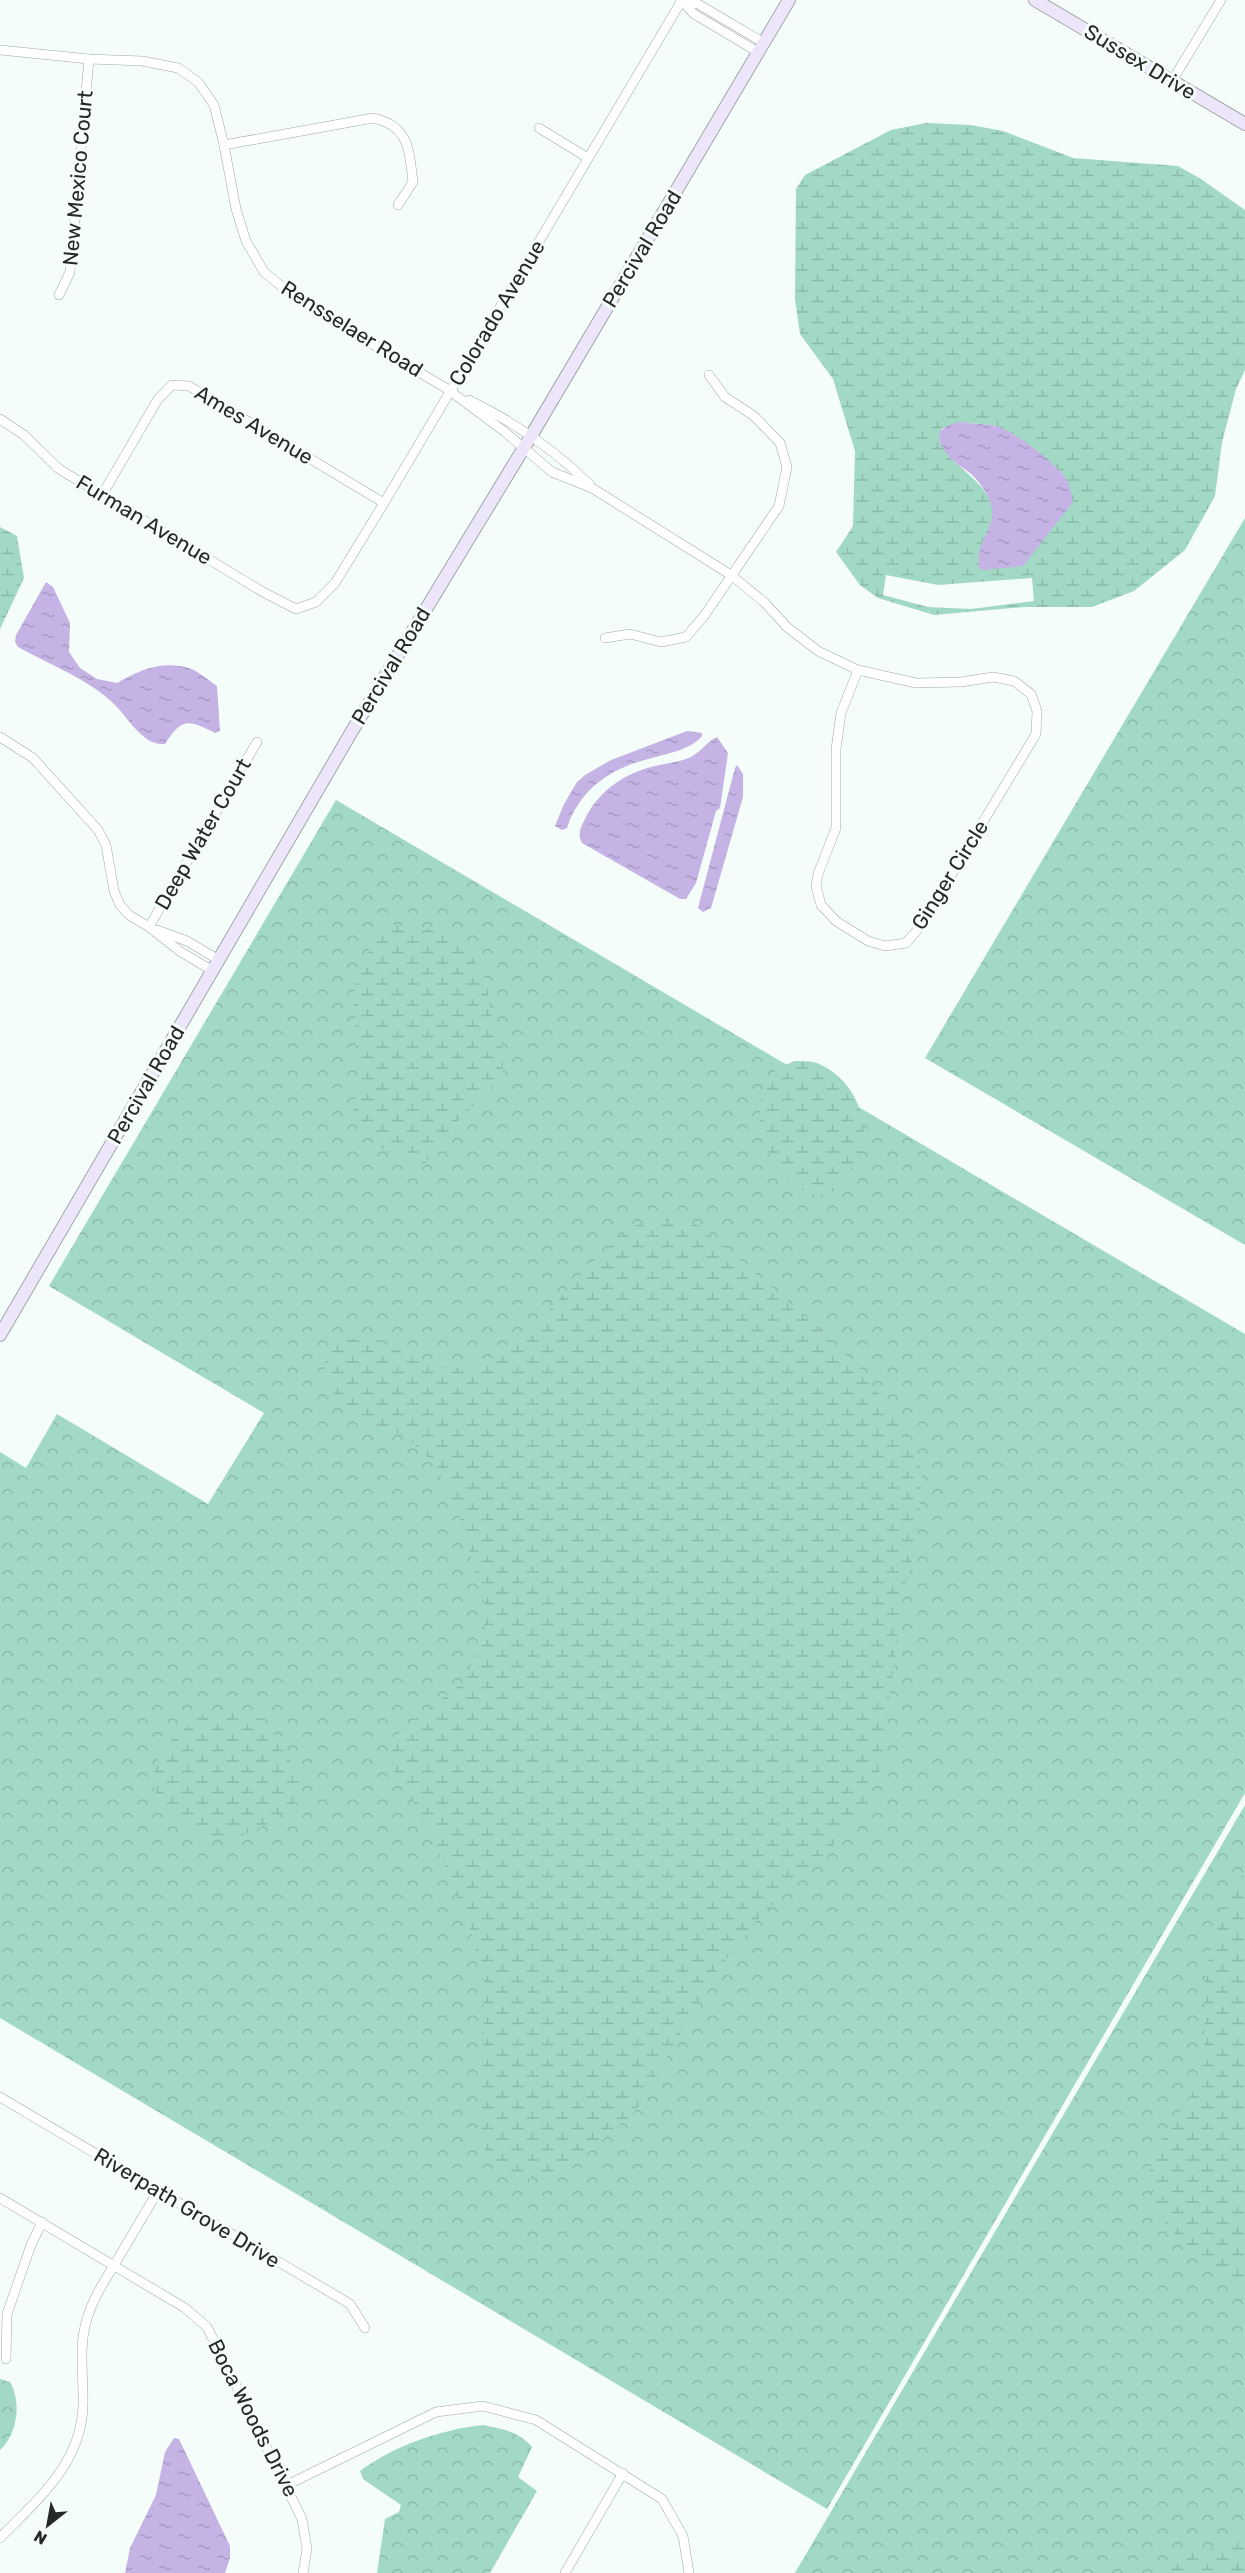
<svg xmlns="http://www.w3.org/2000/svg" width="1245" height="2573" font-family="Rubik,sans-serif">
<defs>
<pattern id="forest-crowns" width="20" height="18" patternUnits="userSpaceOnUse" patternTransform="scale(1.5)"><rect width="20" height="18" fill="#a2d9c4"/><path d="M2 6a3 3 0 1 1 6 0M12 15a3 3 0 1 1 6 0" fill="none" stroke="#8bbaa8"/></pattern>
<pattern id="wetland-marsh" width="20" height="14" patternUnits="userSpaceOnUse" patternTransform="scale(1.5)"><rect width="20" height="14" fill="#a2d9c4"/><path d="M1 5h8M5 5V1M11 12h8M15 12V8" fill="none" stroke="#8bbaa8"/></pattern>
<pattern id="water-ripples" width="26" height="14" patternUnits="userSpaceOnUse" patternTransform="scale(1.5)"><rect width="26" height="14" fill="#c4b3e4"/><path d="M2 4q2-2 4 0t4 0M15 11q2-2 4 0t4 0" fill="none" stroke="#a89ac4"/></pattern>
</defs>
<rect width="100%" height="100%" fill="#f4fdf9"/>
<g fill="url(#forest-crowns)">
<polygon points="1245,518 1245,1245 925,1058"/>
<polygon points="336,800 1245,1334 1245,1793 827,2509 0,2018 0,1452 26,1468 57,1414 208,1504 264,1413 49,1286"/>
<polygon points="1245,1805 1245,2573 795,2573"/>
<path d="M0,2379L10,2382C22,2402 17,2435 0,2450Z"/>
<path d="M483,2425C502,2429 519,2431 532,2447L518,2477L537,2491L490,2573H377L385,2519L399,2512L401,2505L363,2479L360,2471C396,2445 439,2430 483,2425Z"/>
</g>
<g fill="url(#wetland-marsh)" fill-rule="evenodd">
<path d="M926,123L971,125L1003,131L1073,158L1178,166L1201,179L1245,210V370L1236,389L1222,442L1215,496L1185,550L1134,591L1092,607H1025L934,615L878,598L860,585L836,552L853,526L855,451L833,379L800,334L795,300L796,189L805,175L891,130ZM963,422L996,426L1030,554L1023,566L979,553C984,541 993,526 993,512C992,477 929,459 942,428ZM886,575L938,585L1032,578L1034,601L971,609L928,607L883,595Z"/>
<polygon points="0,527 17,536 24,578 0,629"/>
<path d="M388,924L451,932L472,957L487,982L490,1013L502,1040L503,1071L492,1086L451,1128L425,1164C381,1157 375,1146 353,1109L359,1085L354,1001L356,978L370,947Z"/>
<path d="M794,1061C801,1061 810,1061 817,1063C849,1076 868,1111 863,1144C861,1153 855,1161 851,1169C845,1179 838,1191 826,1194C799,1199 776,1169 766,1147C756,1126 758,1089 774,1072C779,1068 788,1064 794,1061Z"/>
<polygon points="679,1219 700,1226 816,1325 859,1368 905,1428 922,1472 918,1534 901,1605 881,1768 862,1810 830,1849 757,1920 716,1972 635,2112 568,2170 530,2179 513,2175 487,2157 482,2138 484,1980 470,1929 431,1830 395,1774 391,1755 392,1743 401,1730 461,1684 483,1643 485,1606 461,1521 438,1468 408,1438 352,1414 332,1392 324,1376 325,1360 334,1345 351,1339 377,1340 429,1365 447,1369 470,1367 503,1353 528,1333 613,1241 637,1225 654,1221"/>
<path d="M228,1710L257,1715L284,1748L300,1781L299,1800C273,1823 238,1847 203,1834C191,1829 165,1801 154,1791V1766L173,1738L203,1714Z"/>
<path d="M1245,1871V2290L1203,2262L1202,2257C1178,2242 1157,2218 1151,2189C1141,2141 1194,2113 1201,2069C1207,2040 1203,2008 1205,1978C1207,1951 1229,1893 1245,1871Z"/>
<polygon points="1245,2540 1245,2573 1159,2573 1177,2557"/>
</g>
<g fill="url(#water-ripples)">
<path d="M963,422C974,424 985,424 996,426C1015,431 1056,463 1067,480C1071,487 1071,495 1073,502L1023,566L982,570L979,568C979,563 978,558 979,554C981,539 994,526 992,510C990,497 984,488 975,478C967,469 954,464 947,454C931,434 941,424 963,422Z"/>
<path d="M46,582L53,587L70,623L69,652L80,668L97,679L117,683C139,670 162,660 189,668C198,671 208,680 217,686L220,731L215,733C189,720 182,717 165,744C143,746 129,719 115,705C89,679 50,665 18,647L15,642L16,635Z"/>
<path d="M687,731L702,733V736C690,750 669,753 652,758C613,767 580,788 567,828L562,830L555,826L564,804L577,782L585,775L611,760Z"/>
<path d="M717,737L728,753L720,808L716,811L696,883L686,899H680L582,843C577,833 581,827 586,817C600,790 625,773 655,766C667,763 680,762 691,757C702,751 706,742 717,737Z"/>
<polygon points="737,765 743,774 743,797 711,908 703,912 698,908 699,904 735,768"/>
<polygon points="174,2438 179,2439 230,2546 230,2558 225,2573 125,2573 130,2548 156,2495 165,2452"/>
</g>
<g fill="none" stroke-linecap="round" stroke-linejoin="round">
<g stroke="#a0a9a5" stroke-width="10">
<g id="street">
<polyline points="681,0 694,14 758,52"/>
<polyline points="682,1 698,4 764,43"/>
<polyline points="0,50 89,59 142,61 178,68 198,82 214,105 224,145 236,209 246,241 264,272 297,299 454,393"/>
<polyline points="1172,81 1221,0"/>
<polyline points="539,128 588,158"/>
<path d="M224,145L373,118C410,126 409,151 413,182L398,205"/>
<polyline points="59,295 70,272 89,59"/>
<polyline points="450,391 505,432 552,472 592,488 731,575 764,602 787,627 818,651 858,670 916,683 961,682 993,677 1014,681 1031,694 1037,711 1036,734 919,928 906,943 885,946 868,941 836,921 821,905 816,886 818,874 836,828 836,749 841,713 858,670"/>
<path d="M469,400C514,422 555,450 590,485"/>
<polyline points="0,419 24,435 59,469 263,592 296,609 316,602 335,583 384,503 682,0"/>
<polyline points="102,495 158,399 172,385 189,386 384,503"/>
<polyline points="605,638 630,634 661,642 686,637 704,616 779,506 787,467 780,443 754,416 725,397 709,375"/>
<polyline points="0,737 33,758 98,830 106,845 114,891 120,905 129,915 149,927 181,952 213,971"/>
<polyline points="149,927 257,742"/>
<polyline points="157,930 187,941 219,960"/>
<polyline points="0,2097 350,2304 365,2328"/>
<polyline points="0,2198 185,2308 207,2327 302,2519 307,2549 303,2573"/>
<polyline points="6,2359 7,2314 31,2245 42,2222"/>
<polyline points="287,2485 436,2412 483,2406 536,2420 662,2499 683,2536 689,2573"/>
<path d="M0,2538C38,2499 81,2464 83,2406C84,2377 78,2347 87,2319C93,2298 105,2280 116,2262C130,2238 144,2215 158,2191"/>
<polyline points="565,2573 623,2473"/>
</g>
</g>
<g stroke="#a0a9a5" stroke-width="14">
<g id="secondary">
<polyline points="1035,0 1245,124"/>
<polyline points="0,1335 352,731 531,436 789,0"/>
</g>
</g>
<use href="#street" stroke="#fff" stroke-width="9"/>
<use href="#secondary" stroke="#ede6fb" stroke-width="12"/>
</g>
<g text-anchor="middle" stroke-width="6" stroke-linejoin="round" paint-order="stroke">
<g font-size="21" fill="#262928" stroke="#f4fdf9">
<text transform="translate(1140 62) rotate(31)" y="7">Sussex Drive</text>
<text transform="translate(78 178) rotate(-85)" y="7">New Mexico Court</text>
<text transform="translate(642 249) rotate(-59)" y="7">Percival Road</text>
<text transform="translate(497 313) rotate(-59)" y="7">Colorado Avenue</text>
<text transform="translate(352 329) rotate(32)" y="7">Rensselaer Road</text>
<text transform="translate(254 425) rotate(31)" y="7">Ames Avenue</text>
<text transform="translate(144 520) rotate(31)" y="7">Furman Avenue</text>
<text transform="translate(391 666) rotate(-59)" y="7">Percival Road</text>
<text transform="translate(203 834) rotate(-60)" y="7">Deep Water Court</text>
<text transform="translate(950 875) rotate(-58)" y="7">Ginger Circle</text>
<text transform="translate(146 1085) rotate(-60)" y="7">Percival Road</text>
<text transform="translate(187 2208) rotate(31)" y="7">Riverpath Grove Drive</text>
<text transform="translate(253 2418) rotate(63)" y="7">Boca Woods Drive</text>
</g>
</g>
<g transform="translate(48 2525) rotate(211)" stroke="#f4fdf9" stroke-width="4.5" paint-order="stroke">
<path d="M0-4.5L10 22L0 15L-10 22Z" fill="#262928"/>
<text y="-9" font-size="16" font-weight="bold" text-anchor="middle" fill="#262928">N</text>
</g>
</svg>
